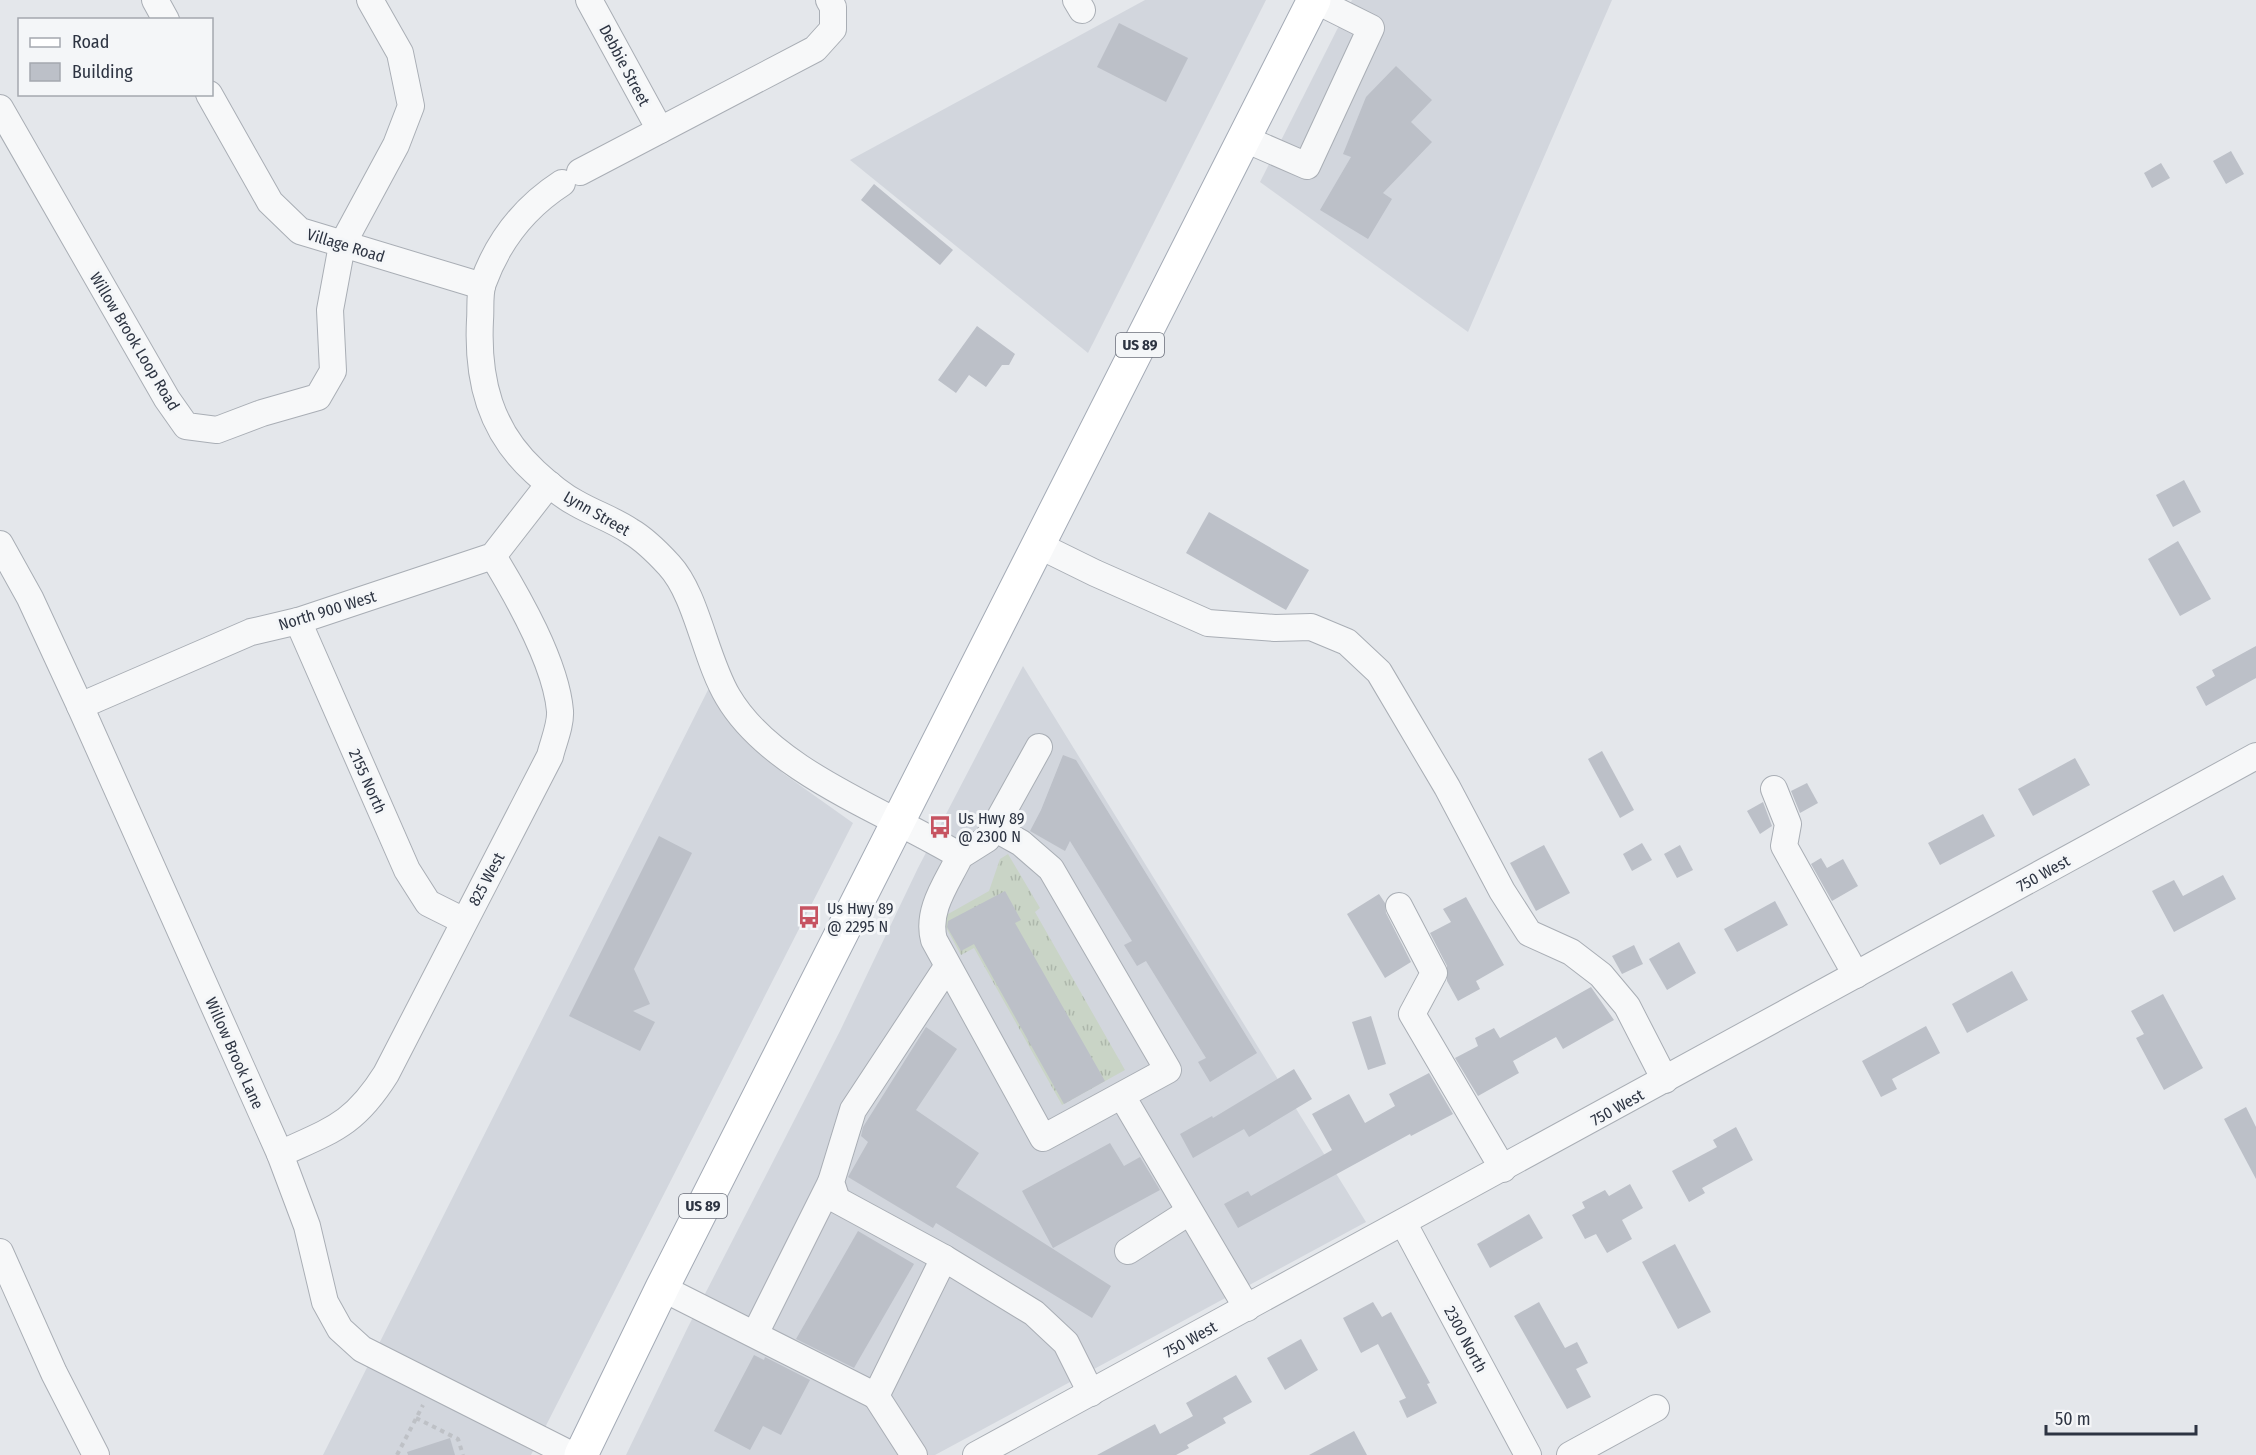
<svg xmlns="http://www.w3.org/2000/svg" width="2256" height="1455" font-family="'Fira Sans Condensed',sans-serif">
<defs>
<pattern id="grass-tufts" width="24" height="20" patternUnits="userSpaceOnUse" patternTransform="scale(1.5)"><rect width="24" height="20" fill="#c9d4c6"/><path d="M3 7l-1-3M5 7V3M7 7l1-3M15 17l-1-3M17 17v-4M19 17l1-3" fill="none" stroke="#adb7ab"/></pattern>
</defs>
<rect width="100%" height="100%" fill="#e4e7eb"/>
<g fill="#d2d6dd">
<polygon points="1145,0 1266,0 1088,353 850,160"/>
<polygon points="1352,0 1612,0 1468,332 1260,182"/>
<polygon points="1023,666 1366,1222 935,1455 626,1455 688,1327 840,1031 918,868"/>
<polygon points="709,688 734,725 784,774 853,823 531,1455 323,1455"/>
</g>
<polygon fill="url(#grass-tufts)" points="1008,854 1040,908 1035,912 1125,1070 1062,1105 974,948 961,955 941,918 989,891 1000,859"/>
<g fill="#bcc0c8">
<polygon points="1119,23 1188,58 1166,102 1097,67"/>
<polygon points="1396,66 1432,100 1411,122 1432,142 1383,193 1392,199 1368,239 1320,210 1351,157 1343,154 1366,97"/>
<polygon points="2231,151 2244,174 2226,184 2213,161"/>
<polygon points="2161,163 2170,178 2152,188 2144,173"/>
<polygon points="874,184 953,250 940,265 861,200"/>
<polygon points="977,326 1015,354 1009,365 1002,365 986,387 969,375 956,393 938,380"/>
<polygon points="2184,480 2201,512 2173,527 2156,495"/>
<polygon points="1209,512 1309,570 1286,610 1186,553"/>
<polygon points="2178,541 2211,599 2180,616 2148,559"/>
<polygon points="2256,646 2256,678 2206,706 2196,687 2215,676 2212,670"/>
<polygon points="1602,751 1634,810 1620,818 1588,759"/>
<polygon points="1063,755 1076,760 1257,1053 1210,1082 1198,1062 1206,1058 1146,961 1137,966 1124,945 1132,941 1070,841 1065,851 1030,831 1041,810"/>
<polygon points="2075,758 2090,785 2033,816 2018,789"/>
<polygon points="1807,783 1818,803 1800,813 1791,791"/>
<polygon points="1763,802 1772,826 1760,834 1747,811"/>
<polygon points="1983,814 1995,836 1940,865 1928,843"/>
<polygon points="659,836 692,853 634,969 650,1004 633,1011 655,1022 640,1051 569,1016"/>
<polygon points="1642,843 1652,860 1632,871 1623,854"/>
<polygon points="1544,845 1570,893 1536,911 1510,863"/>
<polygon points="1680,845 1693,870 1677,878 1664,854"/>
<polygon points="1821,858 1827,868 1843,859 1858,886 1832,901 1811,864"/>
<polygon points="2223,875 2236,899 2174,932 2152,891 2174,880 2183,896"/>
<polygon points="1005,891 1021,920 1015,923 1105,1081 1064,1104 974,944 961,951 947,927 948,921"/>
<polygon points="1379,894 1385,903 1386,913 1411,962 1385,978 1347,914"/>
<polygon points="1466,897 1504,965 1476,981 1480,989 1458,1001 1447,981 1447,966 1430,933 1451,922 1443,909"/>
<polygon points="1775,901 1788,925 1737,952 1724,929"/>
<polygon points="1679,942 1696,973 1667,990 1649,959"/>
<polygon points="1634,945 1643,964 1622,974 1612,956"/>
<polygon points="2012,971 2028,1000 1967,1033 1952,1004"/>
<polygon points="1591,987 1614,1020 1563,1049 1556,1037 1513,1061 1519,1073 1478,1096 1455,1058 1478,1046 1475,1038 1494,1028 1500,1038"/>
<polygon points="2163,994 2203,1068 2164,1090 2136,1038 2144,1034 2131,1011"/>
<polygon points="1371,1016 1386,1064 1368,1070 1352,1022"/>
<polygon points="1926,1026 1940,1053 1892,1079 1897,1089 1881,1097 1862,1061"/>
<polygon points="926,1027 957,1049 916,1110 979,1153 956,1187 1111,1286 1092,1318 936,1223 933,1228 848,1177 868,1142 861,1136 863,1127"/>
<polygon points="1294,1069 1312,1099 1249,1137 1244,1129 1193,1158 1180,1134 1212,1116 1213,1118"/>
<polygon points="1429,1073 1453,1114 1411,1136 1410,1134 1238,1228 1224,1204 1248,1191 1251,1196 1332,1150 1312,1114 1349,1094 1365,1123 1395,1106 1389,1094"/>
<polygon points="2246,1107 2256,1127 2256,1179 2224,1119"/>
<polygon points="1736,1127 1753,1160 1702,1188 1705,1193 1689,1202 1672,1171 1717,1147 1713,1140"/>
<polygon points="1110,1143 1124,1166 1140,1157 1160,1190 1053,1248 1022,1191"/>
<polygon points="1630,1184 1643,1208 1622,1220 1632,1239 1607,1253 1596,1234 1585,1239 1572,1215 1585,1208 1582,1202 1605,1190 1609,1196"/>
<polygon points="1529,1214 1543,1238 1490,1268 1477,1244"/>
<polygon points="858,1231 914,1264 854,1368 796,1339"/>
<polygon points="1675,1244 1711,1312 1678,1329 1642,1262"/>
<polygon points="1373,1302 1382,1317 1391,1312 1430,1383 1427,1384 1437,1403 1407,1418 1399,1401 1406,1398 1378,1344 1361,1353 1343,1318"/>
<polygon points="1539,1302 1565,1348 1577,1342 1588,1363 1576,1369 1591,1397 1567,1409 1514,1316"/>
<polygon points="1301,1339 1318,1370 1285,1390 1267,1358"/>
<polygon points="754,1355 764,1360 765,1357 810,1380 781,1435 763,1426 750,1450 714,1431"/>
<polygon points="1236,1375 1252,1402 1223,1418 1226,1423 1187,1445 1189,1448 1176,1455 1097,1455 1155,1424 1160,1434 1193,1416 1186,1403"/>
<polygon points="1354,1431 1367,1455 1309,1455"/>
<polygon points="450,1438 455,1455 408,1455 407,1452"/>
</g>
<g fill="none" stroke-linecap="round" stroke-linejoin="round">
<g stroke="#a9aeb5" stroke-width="28">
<g id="minor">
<polyline points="155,0 166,20"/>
<polyline points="589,0 660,130"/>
<polyline points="1076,0 1082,10"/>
<polyline points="209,94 270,202 300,231 482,286"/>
<polyline points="0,108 167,399 186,426 217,430 262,413 318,397 333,371 330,310 342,245 396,145 411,106 400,53 370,0"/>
<polyline points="1245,139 1307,166 1371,28 1315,0"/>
<polyline points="580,172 815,49 833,29 833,7 829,0"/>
<path d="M562,183C525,207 498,241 483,283C479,294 481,309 480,320C477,380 490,431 535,472C548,484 561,495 576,503C593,513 614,520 630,531C644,539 658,553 669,565C697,595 705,659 728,697C772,772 888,812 960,856L987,839L994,828L1021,843L1051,869L1168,1070L1043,1138L934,940C926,910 947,883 960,856"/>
<polyline points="0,544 30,598 80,706 280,1154 307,1226 325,1302 340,1329 362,1349 572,1455"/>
<polyline points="1038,545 1095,573 1208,623 1275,628 1311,627 1347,642 1379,672 1447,787 1502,891 1529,933 1571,952 1601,975 1627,1006 1665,1080"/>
<polyline points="298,621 407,870 428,903 464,921"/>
<polyline points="80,706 251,632 298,621 493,556 549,484"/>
<polyline points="1774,789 1788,824 1784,846 1856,975"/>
<polyline points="994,828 1039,747"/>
<polyline points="1399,906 1434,973 1412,1014 1503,1169"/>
<polyline points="1122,1096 1247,1308"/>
<path d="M280,1154C332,1130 354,1125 386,1074L550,756C553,743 561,725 560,711C556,663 518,597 493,556"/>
<polyline points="1404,1224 1528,1455"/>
<polyline points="1128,1251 1189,1212"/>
<polyline points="0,1252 54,1373 96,1455"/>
<polyline points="944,1258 837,1200 831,1182 853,1110 947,967"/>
<polyline points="662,1288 876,1396"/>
<polyline points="755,1334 831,1182"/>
<polyline points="914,1455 876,1396 944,1258 1034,1313 1066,1343 1091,1393"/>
<polyline points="976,1455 2256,756"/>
<polyline points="1570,1455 1656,1408"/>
</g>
</g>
<g stroke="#a4abb6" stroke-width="35">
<polyline id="major" points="581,1455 662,1288 1314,0"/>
</g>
<g stroke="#bec1c6" stroke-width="4" stroke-dasharray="4.5 4.5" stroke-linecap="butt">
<polyline points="416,1418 458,1439 463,1455"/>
<polyline points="397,1455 423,1405"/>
</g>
<use href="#minor" stroke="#f7f8f9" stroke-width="26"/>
<use href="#major" stroke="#fff" stroke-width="33"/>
</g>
<defs>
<g id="bus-bare" transform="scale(1.8)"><path d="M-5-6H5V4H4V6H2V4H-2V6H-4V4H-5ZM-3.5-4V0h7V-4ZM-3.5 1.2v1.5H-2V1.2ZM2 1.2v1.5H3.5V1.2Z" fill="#c65361" stroke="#f4f6f8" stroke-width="2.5" paint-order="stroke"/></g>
</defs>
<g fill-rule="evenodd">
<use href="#bus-bare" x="940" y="827"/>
<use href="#bus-bare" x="809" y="917"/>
</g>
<g text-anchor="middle" stroke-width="6" stroke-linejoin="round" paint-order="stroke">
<g fill="#f4f6f8" stroke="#696e79" stroke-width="1.5">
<rect x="1116" y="333" width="48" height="24" rx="4.5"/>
<rect x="679" y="1194" width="48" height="24" rx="4.5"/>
</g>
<g font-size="15" font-weight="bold" fill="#2d3442">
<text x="1140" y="350">US 89</text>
<text x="703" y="1211">US 89</text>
</g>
<g font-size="16" fill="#2d3442" stroke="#f4f6f8">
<text transform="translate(625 65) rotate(62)" y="6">Debbie Street</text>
<text transform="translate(346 245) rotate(17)" y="6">Village Road</text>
<text transform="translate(135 341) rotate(59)" y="6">Willow Brook Loop Road</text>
<text transform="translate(597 513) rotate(30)" y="6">Lynn Street</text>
<text transform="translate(327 610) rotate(-17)" y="6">North 900 West</text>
<text transform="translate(368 781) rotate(66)" y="6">2155 North</text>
<text transform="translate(2043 873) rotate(-29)" y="6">750 West</text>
<text transform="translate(486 879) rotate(-62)" y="6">825 West</text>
<text transform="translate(235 1053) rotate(66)" y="6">Willow Brook Lane</text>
<text transform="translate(1617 1107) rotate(-29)" y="6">750 West</text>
<text transform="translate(1190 1339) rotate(-29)" y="6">750 West</text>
<text transform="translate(1466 1339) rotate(62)" y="6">2300 North</text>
</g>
<g font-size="16" fill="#2d3442" stroke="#f4f6f8" text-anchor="start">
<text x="958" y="824">Us Hwy 89<tspan x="958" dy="18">@ 2300 N</tspan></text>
<text x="827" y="914">Us Hwy 89<tspan x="827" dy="18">@ 2295 N</tspan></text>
</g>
</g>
<rect x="18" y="18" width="195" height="78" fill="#f4f6f8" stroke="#a4a8af" stroke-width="1.5"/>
<rect x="30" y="38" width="30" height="9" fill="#ffffff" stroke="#a4a8af" stroke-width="1.5"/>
<text x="72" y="48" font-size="18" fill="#2d3442">Road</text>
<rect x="30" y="63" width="30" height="18" fill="#bcc0c8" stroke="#a4a8af" stroke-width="1.5"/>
<text x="72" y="78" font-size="18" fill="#2d3442">Building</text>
<path d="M2046 1425v9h150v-9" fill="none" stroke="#2d3442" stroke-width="3"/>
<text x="2055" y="1425" font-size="18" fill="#2d3442" stroke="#f4f6f8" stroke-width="4.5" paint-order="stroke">50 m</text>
</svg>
